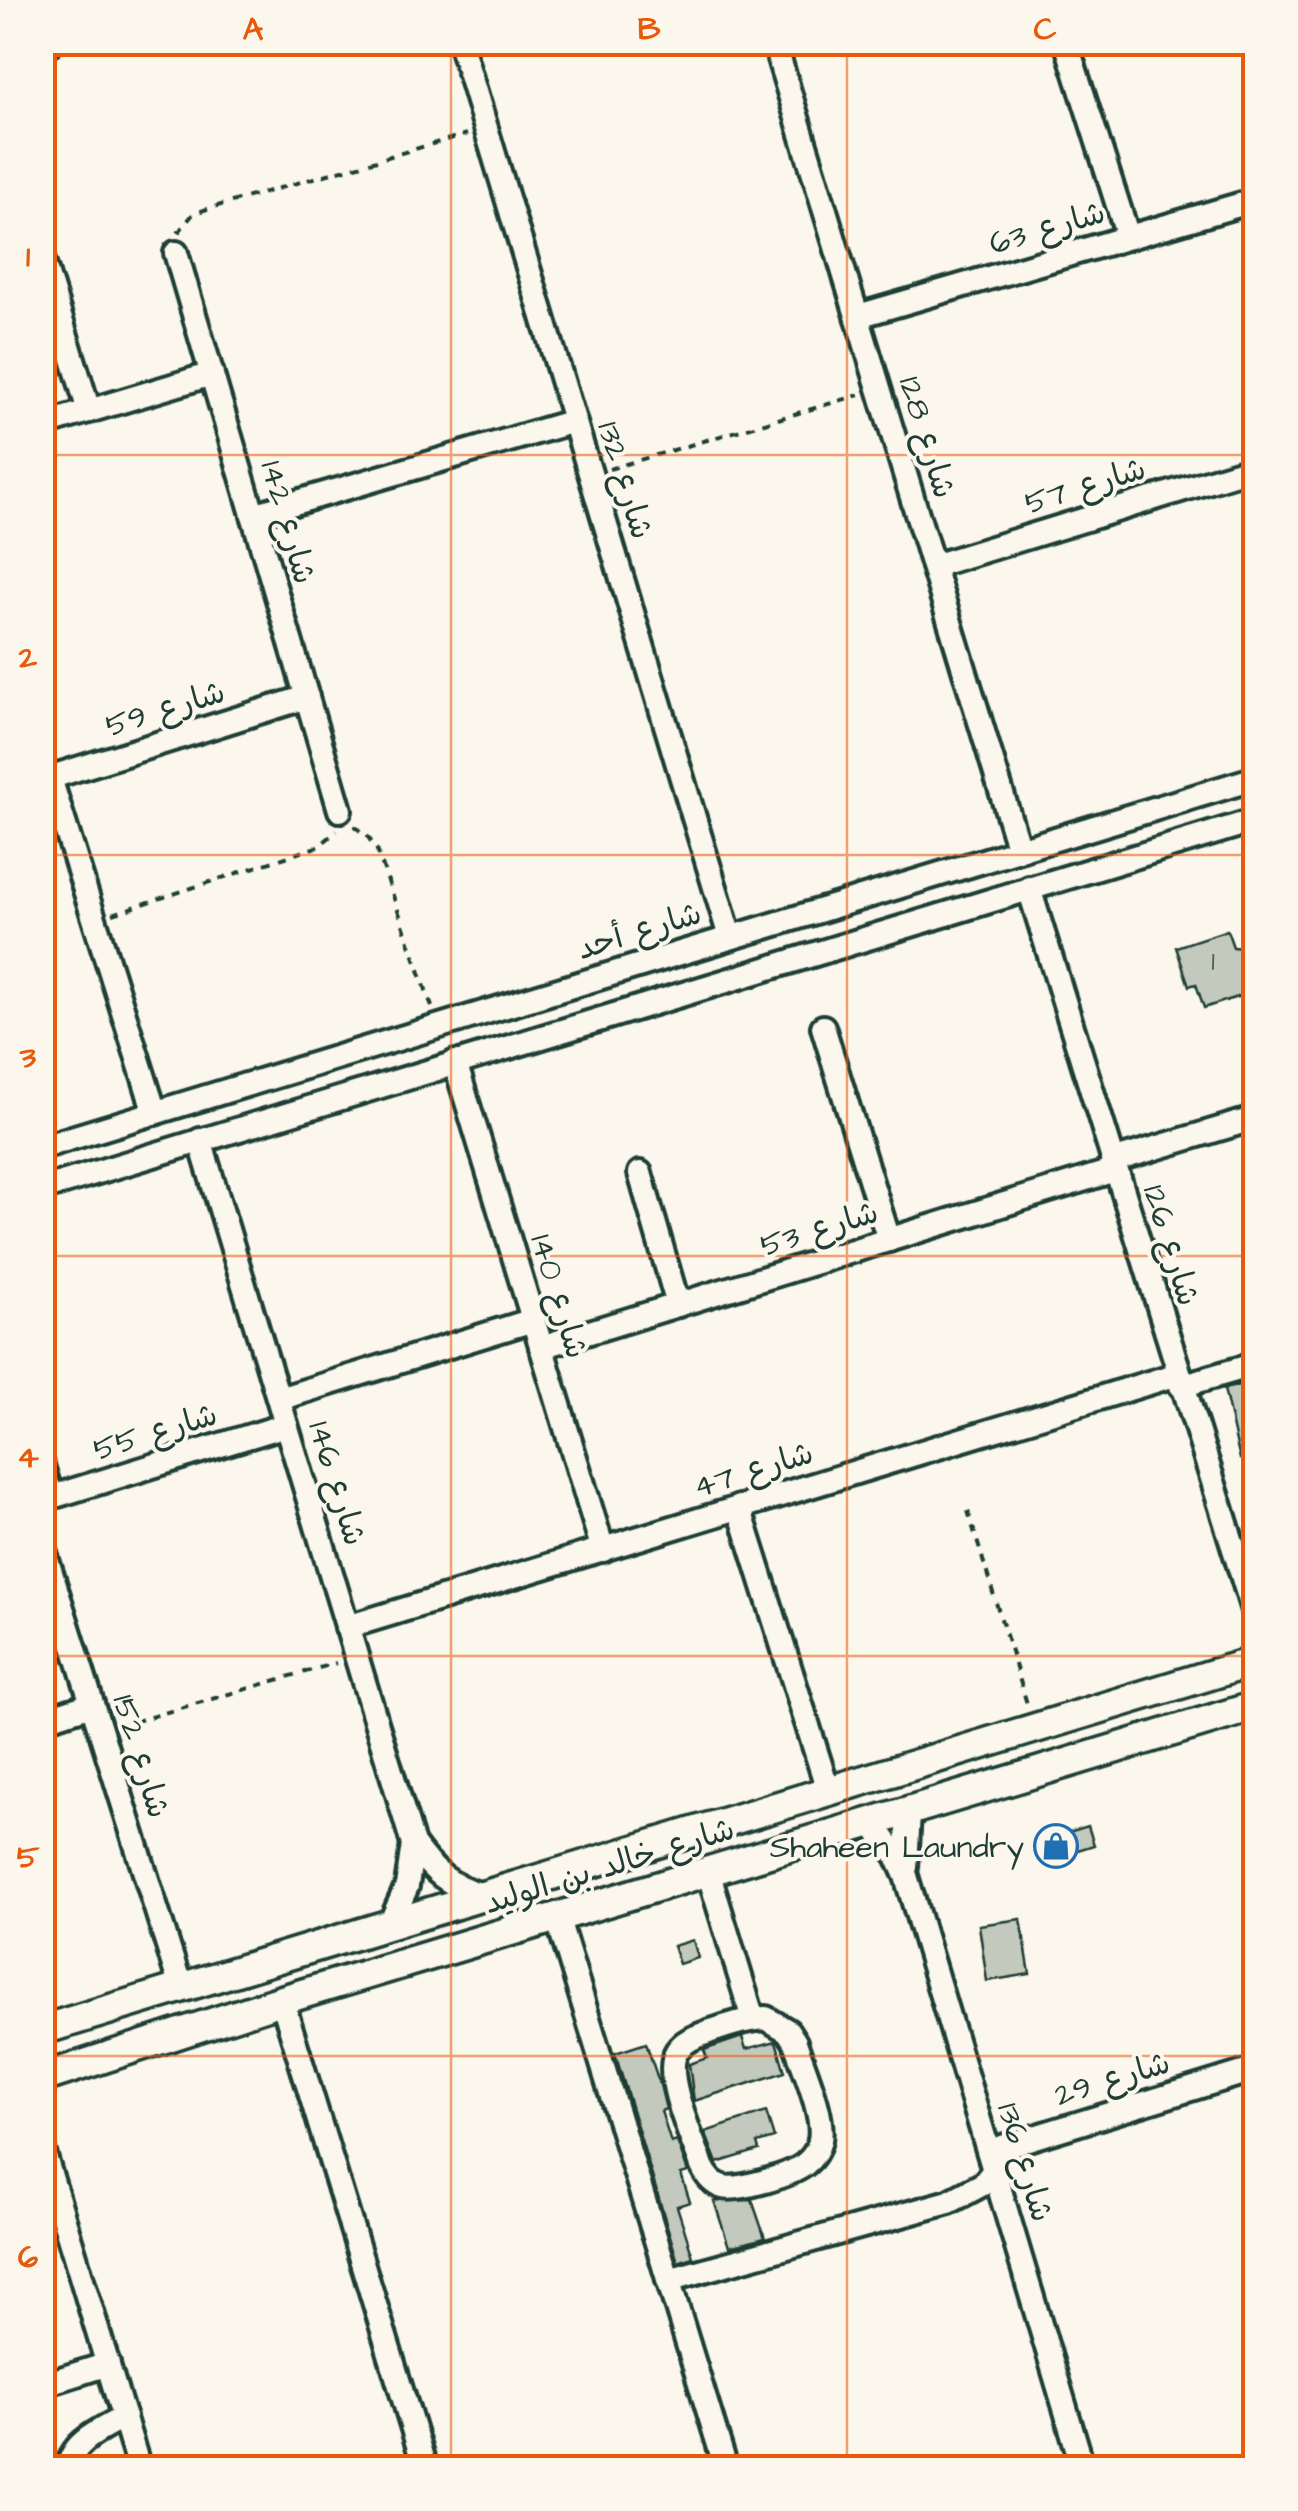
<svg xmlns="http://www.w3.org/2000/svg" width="1298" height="2511" font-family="'Architects Daughter','Playpen Sans Arabic',sans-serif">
<rect width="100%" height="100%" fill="#fbf7ec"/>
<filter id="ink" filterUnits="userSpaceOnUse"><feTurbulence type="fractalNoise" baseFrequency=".01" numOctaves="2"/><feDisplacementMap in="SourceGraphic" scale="20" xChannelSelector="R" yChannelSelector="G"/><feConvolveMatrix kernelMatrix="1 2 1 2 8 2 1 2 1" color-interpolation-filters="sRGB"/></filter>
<g filter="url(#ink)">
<g fill="#c4c9be" stroke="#1f3d34" stroke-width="2.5">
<polygon points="1227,930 1233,947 1242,948 1251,968 1256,966 1256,991 1204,1008 1196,984 1189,986 1176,947"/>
<polygon points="1243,1384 1251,1413 1256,1412 1256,1456 1240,1459 1224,1389"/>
<polygon points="1088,1826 1094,1845 1052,1858 1046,1839"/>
<polygon points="1021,1919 1030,1974 987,1981 979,1925"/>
<polygon points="693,1940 698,1958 679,1964 673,1946"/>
<polygon points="742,2037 746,2049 776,2041 785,2072 694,2101 689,2064 707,2058 704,2050"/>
<polygon points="646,2043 660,2085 666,2109 661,2111 671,2143 677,2141 688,2172 681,2174 690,2202 677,2206 693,2257 678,2262 615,2053"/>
<polygon points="766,2112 774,2138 757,2143 759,2150 717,2163 705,2132"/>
<polygon points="752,2200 765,2238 729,2247 714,2201"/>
</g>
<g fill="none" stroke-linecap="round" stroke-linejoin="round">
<g stroke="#1f3d34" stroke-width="30">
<g id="minor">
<polyline points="460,42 730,937"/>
<polyline points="774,42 1019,850"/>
<polyline points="1066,42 1128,237"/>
<polyline points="176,253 340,810"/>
<polyline points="42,258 89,411"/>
<polyline points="858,316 1256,200"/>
<polyline points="42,425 212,374"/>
<polyline points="253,515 574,421"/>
<polyline points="933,566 1256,467"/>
<polyline points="50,778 155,1113"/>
<polyline points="42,780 307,697"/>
<polyline points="1029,888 1256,1620"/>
<polyline points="823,1027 889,1240"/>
<polyline points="455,1062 603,1550"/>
<path d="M200,1140L413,1844C432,1871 450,1887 483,1895"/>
<polyline points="42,1147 1256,778"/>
<polyline points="1112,1161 1256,1118"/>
<polyline points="640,1173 678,1305"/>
<polyline points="42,1189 1256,820"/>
<polyline points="541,1347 1115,1170"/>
<polyline points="1181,1386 1256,1364"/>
<polyline points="279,1399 533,1320"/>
<polyline points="42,1466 52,1497"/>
<polyline points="42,1500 286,1425"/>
<polyline points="739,1507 828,1790"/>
<polyline points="42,1544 181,1988"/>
<polyline points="347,1627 1178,1374"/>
<polyline points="42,1720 92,1704"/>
<polyline points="871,1822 897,1856 906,1876 1083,2468"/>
<polyline points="906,1867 909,1811"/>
<polyline points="708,1871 753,2019"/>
<polyline points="557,1917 726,2468"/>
<polyline points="390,1924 407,1886 413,1844"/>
<polyline points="282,2000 425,2468"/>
<path d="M766,2018L788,2031L795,2042C803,2067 825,2116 820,2140C818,2150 813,2158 804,2165C791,2175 738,2191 723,2187C712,2184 706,2175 702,2166C693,2140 662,2074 677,2051C685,2039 699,2036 711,2031C730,2025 747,2019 766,2018Z"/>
<polyline points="42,2147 139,2468"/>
<polyline points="989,2151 1256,2069"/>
<polyline points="668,2280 949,2202 983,2184 995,2169"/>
<polyline points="42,2385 108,2364"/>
<path d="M69,2468C70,2442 103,2429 124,2417"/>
</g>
</g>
<g stroke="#1f3d34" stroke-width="35">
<g id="major">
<polyline points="42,44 49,42"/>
<polyline points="42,2030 1256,1661"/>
<polyline points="42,2078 282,2000 1256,1706"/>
</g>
</g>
<g stroke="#1f3d34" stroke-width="4" stroke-dasharray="8 8" stroke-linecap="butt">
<polyline points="178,233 193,214 207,209 467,134"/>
<polyline points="609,469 859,395"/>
<polyline points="354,826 368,837 377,850 432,1007"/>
<polyline points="113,914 319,846 337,831"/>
<polyline points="968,1511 1028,1707"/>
<polyline points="119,1726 336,1663"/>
</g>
<use href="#minor" stroke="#fbf7ec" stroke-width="22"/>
<use href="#major" stroke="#fbf7ec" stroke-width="28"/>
</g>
</g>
<path fill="none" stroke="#e8590c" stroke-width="2.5" stroke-opacity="0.55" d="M451,42V2468M847,42V2468M42,455H1256M42,855H1256M42,1256H1256M42,1656H1256M42,2056H1256"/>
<defs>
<g id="shop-ring" transform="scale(2.25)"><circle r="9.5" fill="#fbf7ec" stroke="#1f6fb2" stroke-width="1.5"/><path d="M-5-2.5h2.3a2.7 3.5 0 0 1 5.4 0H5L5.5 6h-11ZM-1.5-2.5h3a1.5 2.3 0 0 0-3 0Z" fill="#1f6fb2"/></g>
</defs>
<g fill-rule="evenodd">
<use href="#shop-ring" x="1056" y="1846"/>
</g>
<g text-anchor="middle" stroke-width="8" stroke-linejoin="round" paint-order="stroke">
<g font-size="28" fill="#486056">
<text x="1213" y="970">1</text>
</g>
<g font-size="32" fill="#1f3d34" stroke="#fbf7ec">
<text transform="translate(1047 227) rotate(-16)" y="11">شارع 63</text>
<text transform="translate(928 437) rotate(73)" y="11">شارع 128</text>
<text transform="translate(626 480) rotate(73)" y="11">شارع 132</text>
<text transform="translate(1085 485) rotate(-17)" y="11">شارع 57</text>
<text transform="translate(289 522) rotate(74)" y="11">شارع 142</text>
<text transform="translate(165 708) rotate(-17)" y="11">شارع 59</text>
<text transform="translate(639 930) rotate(-17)" y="11">شارع أحد</text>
<text transform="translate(819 1228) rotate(-17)" y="11">شارع 53</text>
<text transform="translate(1172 1245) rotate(73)" y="11">شارع 126</text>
<text transform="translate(560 1296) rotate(73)" y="11">شارع 140</text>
<text transform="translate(155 1431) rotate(-17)" y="11">شارع 55</text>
<text transform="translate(753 1469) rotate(-17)" y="11">شارع 47</text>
<text transform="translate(338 1483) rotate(73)" y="11">شارع 146</text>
<text transform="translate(142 1756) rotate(73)" y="11">شارع 152</text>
<text transform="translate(609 1865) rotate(-17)" y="11">شارع خالد بن الوليد</text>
<text transform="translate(1112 2078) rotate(-17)" y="11">شارع 29</text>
<text transform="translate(1026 2162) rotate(73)" y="11">شارع 136</text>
</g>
<g font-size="32" fill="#1f3d34" stroke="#fbf7ec" text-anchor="end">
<text x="1024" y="1857">Shaheen Laundry</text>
</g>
</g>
<rect width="1298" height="2511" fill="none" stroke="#fbf7ec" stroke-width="110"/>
<rect x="55" y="55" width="1188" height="2401" fill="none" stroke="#e8590c" stroke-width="4"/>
<g font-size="32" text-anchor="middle" font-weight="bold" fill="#e8590c">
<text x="253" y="39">A</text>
<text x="649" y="39">B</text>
<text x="1045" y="39">C</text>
<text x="28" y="266">1</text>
<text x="28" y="667">2</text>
<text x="28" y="1067">3</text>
<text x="28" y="1467">4</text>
<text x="28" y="1867">5</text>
<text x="28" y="2267">6</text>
</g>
</svg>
